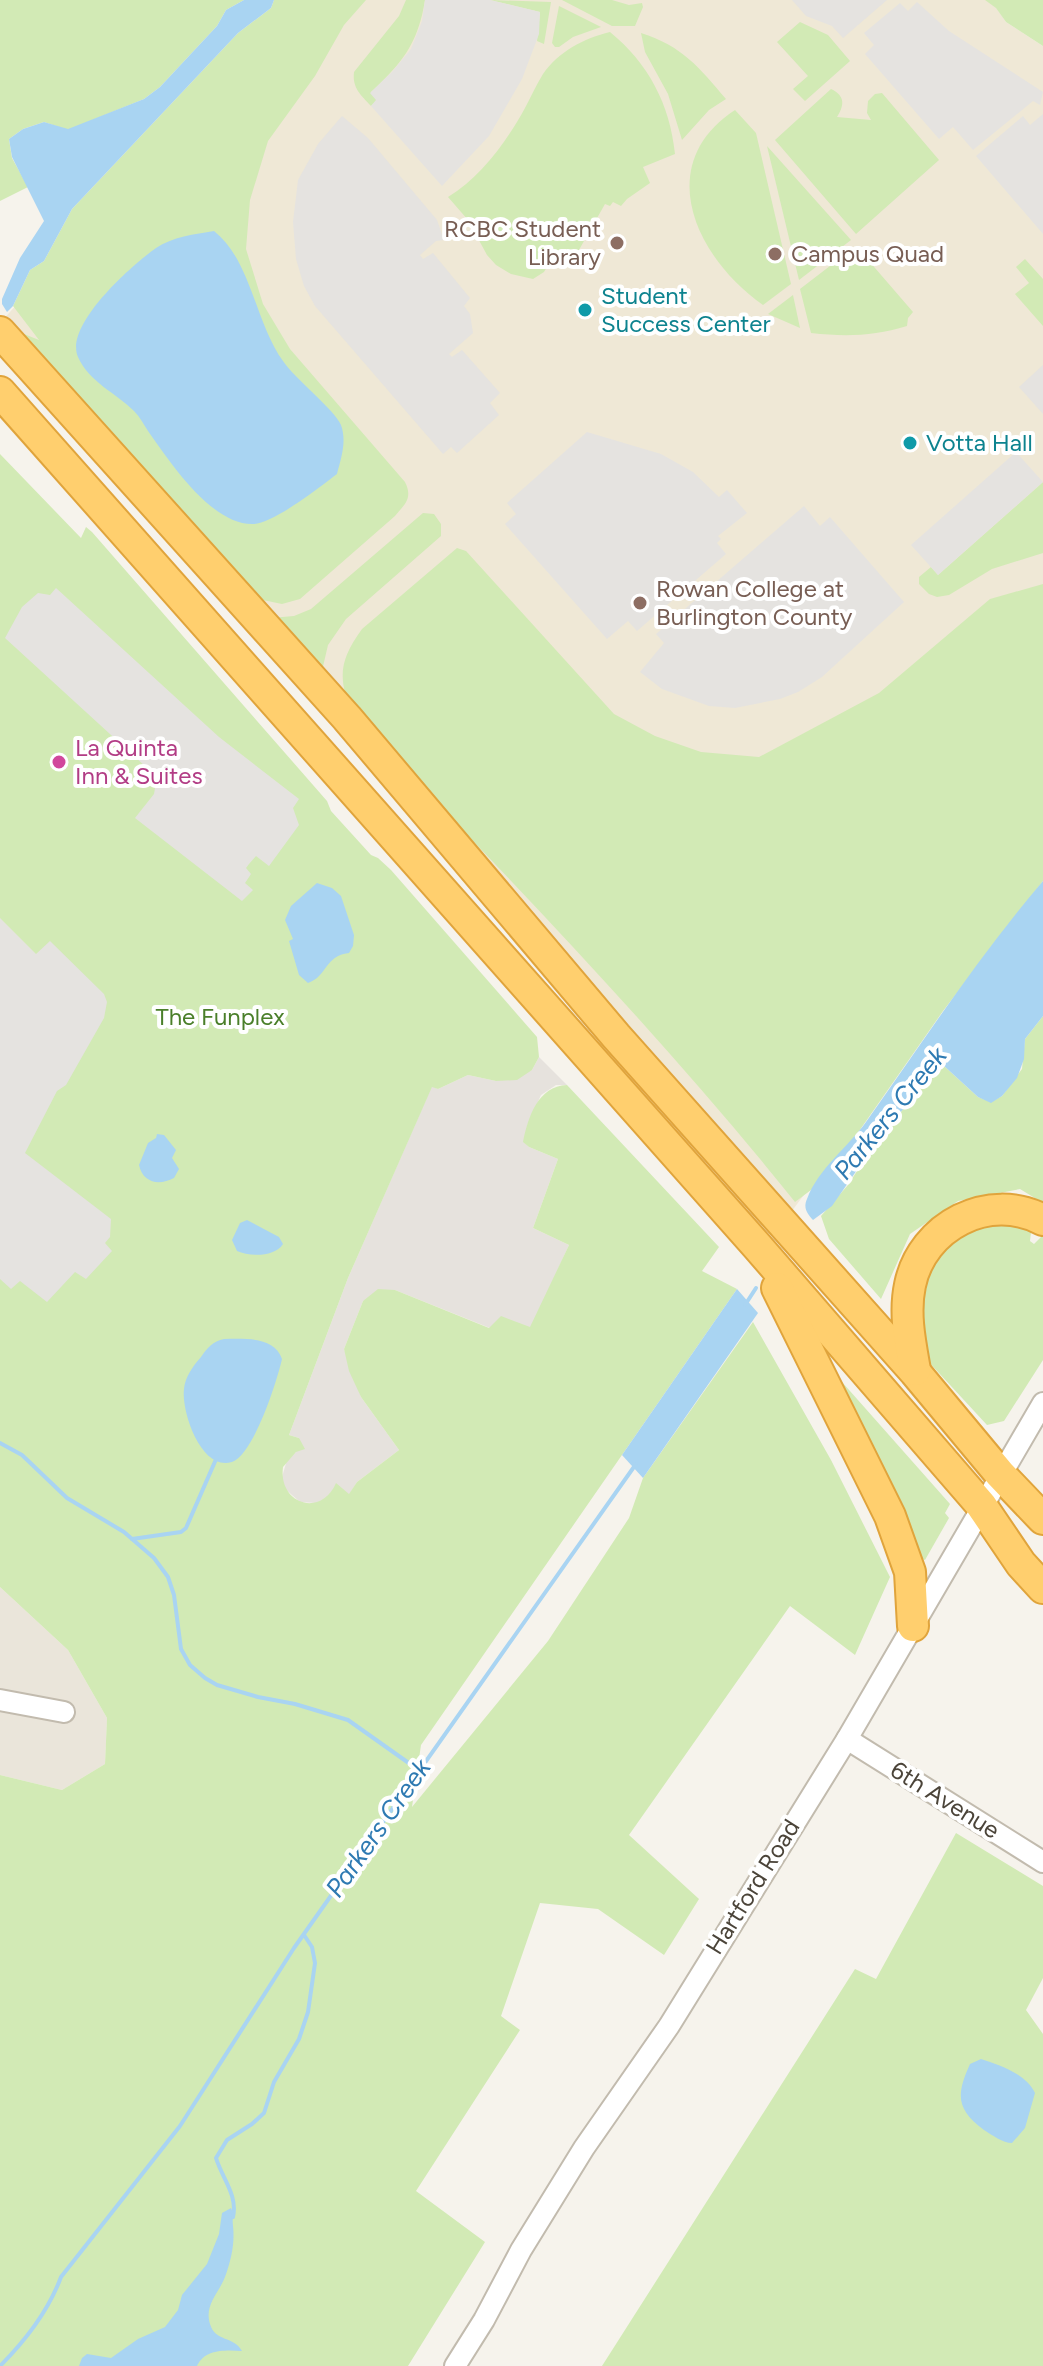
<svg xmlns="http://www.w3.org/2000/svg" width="1043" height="2366" font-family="Figtree,sans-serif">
<rect width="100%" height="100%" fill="#f6f3ec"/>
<polygon fill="#eae5da" points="0,1587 68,1650 107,1718 105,1764 62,1790 0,1775"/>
<polygon fill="#e6e2dd" points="539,1057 567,1085 556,1085 541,1095 527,1126 524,1142 529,1147 558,1159 533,1228 569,1245 531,1328 490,1328 395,1290 363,1301 344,1349 361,1397 399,1450 357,1482 349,1495 334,1489 325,1499 316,1503 300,1502 284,1488 282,1477 287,1460 296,1452 299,1438 289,1435 348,1278 432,1086 438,1089 468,1075 496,1081 532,1070"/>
<polygon fill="#efe8d6" points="276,0 991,0 1006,22 1043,46 1043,873 783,1223 0,323 266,29"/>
<g fill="#d2eab5">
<polygon points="0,0 244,0 226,10 217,26 202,42 160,87 144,99 68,130 44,122 23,129 9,139 12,158 28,187 0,201"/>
<path d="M274,0H366L344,25L315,76L268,141L250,200L246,249L263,304L290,349L405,482C413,498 405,504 395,516L300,599L282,604L258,599L9,328L39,340L13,306L30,270L44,261L72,209L238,33L271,8Z"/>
<path d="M406,0H425C418,44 402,63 371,92L377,100L371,106C361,95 352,88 354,72L399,16Z"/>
<polygon points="490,0 551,2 544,44 537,41 540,12"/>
<polygon points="562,0 612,0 629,5 642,3 643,7 635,26 612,26"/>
<polygon points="985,0 1043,0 1043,46 1006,22 996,8"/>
<polygon points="559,6 601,27 573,37 559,47 555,47 552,43"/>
<polygon points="800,22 828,35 850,61 805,101 793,89 808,76 777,42"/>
<path d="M610,32C648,63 670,104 675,154L643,167L650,183L627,199L621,206L613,202L610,206L605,204L571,264L553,257L544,272L533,279L511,274L496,265L487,255L468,220L448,197C481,177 507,141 525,108C531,97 536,85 543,74C558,52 584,38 610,32Z"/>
<path d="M641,33C682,46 699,67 726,99L709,110L682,140L668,94L645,52Z"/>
<path d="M831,89C846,96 844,106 837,117L871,120L867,113L868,101L875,94L882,93L939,160L856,234L775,140Z"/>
<path d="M735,110L756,133L791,284L763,305C697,259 651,165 735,110Z"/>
<polygon points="767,146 851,240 799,280"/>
<path d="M856,246L913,312L908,318L907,326C874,336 846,337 811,333L800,289Z"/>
<polygon points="1025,259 1043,279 1043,326 1015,294 1029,283 1016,267"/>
<polygon points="793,295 800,328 768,314"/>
<path d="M0,454L81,538L86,527L92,532L327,801L331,811L371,855L378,858L391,870L537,1037L539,1057L532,1070L517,1080L496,1081L468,1075L438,1089L432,1087L348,1278L289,1435L299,1438L305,1449L296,1452L283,1467C278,1504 321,1518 336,1483L349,1494L357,1482L399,1450L361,1397L349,1371L344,1349L363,1301L378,1289L395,1290L489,1328L501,1316L530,1327L569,1245L533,1228L558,1159L529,1147L523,1142C528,1117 538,1086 567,1085L719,1247L702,1271L737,1289L421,1745L412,1807L548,1641L629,1518L643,1478L753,1322L831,1460L890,1577L855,1655L790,1606L629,1835L699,1899L664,1955L598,1909L540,1903L501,2016L520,2030L416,2191L485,2242L408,2366H0V1775L62,1790L105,1764L107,1718L68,1650L0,1587Z"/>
<polygon points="1043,482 1043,553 992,569 949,595 937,597 929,594 919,584 919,577 931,567 938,575"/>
<polygon points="423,513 434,514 441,524 441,536 346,619 328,645 321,675 271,618 294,616 311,609"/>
<path d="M457,548L466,551L614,714L655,736L701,752L759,757L879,693L990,599L1043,584V881L943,1011L850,1144L811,1190L795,1202C658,1031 505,874 353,716C338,679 338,662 362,629Z"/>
<polygon points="1043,1016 1043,1203 1020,1189 958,1201 910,1234 881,1299 829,1239 821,1216 848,1185 868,1154 936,1067 943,1065 978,1097 991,1102 1002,1096 1022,1069 1025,1039"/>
<polygon points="1032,1224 1030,1241 1034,1244 1043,1235 1043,1360 1004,1421 987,1425 926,1359 920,1285 931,1256 966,1226"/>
<polygon points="842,1382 950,1504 945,1513 949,1518 925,1560 920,1558 833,1384"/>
<polygon points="956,1833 1043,1886 1043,1978 1026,2010 1043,2034 1043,2366 602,2366 855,1969 876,1979"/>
</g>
<g fill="#e5e3e0">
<polygon points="425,0 490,0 540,12 539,34 522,79 489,136 442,186 371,106 376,100 370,93 392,72 411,49 422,21"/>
<polygon points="792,0 887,0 843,38 832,26 806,16"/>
<polygon points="917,2 949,31 1043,92 1040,105 1033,101 973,150 953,127 939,139 865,54 874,45 864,33 900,3 908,11"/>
<polygon points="1043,114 1043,234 976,156 1023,116 1030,125"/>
<polygon points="342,116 368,138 437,220 444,240 436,241 420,255 423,259 433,253 470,298 464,306 470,314 473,333 449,354 452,357 462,350 500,393 490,403 499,415 457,453 451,447 443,454 315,306 304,286 296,259 293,222 298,180 318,144"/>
<polygon points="1043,365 1043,414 1019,387"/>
<polygon points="587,432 661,454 693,472 719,497 727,490 747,513 718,536 721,539 717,543 726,554 637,631 628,621 607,639 505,524 516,514 507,503"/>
<polygon points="1016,452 1043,482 938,575 911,545"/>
<polygon points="804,506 820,526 830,517 904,602 822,677 798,692 780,699 735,708 709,706 662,689 640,672 664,643 656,634"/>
<polygon points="56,588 219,737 299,799 293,808 299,825 269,866 256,856 249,864 246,868 251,874 245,883 253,890 242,901 135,818 154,794 157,777 5,638 22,607 38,593 50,595"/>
<polygon points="0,918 36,954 50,941 104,994 107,1002 104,1018 66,1085 57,1091 25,1153 111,1219 110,1237 105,1243 112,1251 86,1279 75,1272 47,1302 20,1281 11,1289 0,1279"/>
</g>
<g fill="#a9d4f2">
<polygon points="244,0 274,0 271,8 238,33 72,209 44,261 30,270 13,306 7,312 2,304 2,299 20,258 44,221 12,157 9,139 23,129 44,122 68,129 144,99 160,87 202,42 217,26 226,10"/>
<path d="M214,231C251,260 255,322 283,361C294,378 335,410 341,425C347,442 341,458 337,474C320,487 274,523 254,524C212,526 170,462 148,431C144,425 140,417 134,411C116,393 89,382 78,357C64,325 132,265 156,248C172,237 195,234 214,231Z"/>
<path d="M1043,881V1016L1025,1039L1024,1059L1017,1078L1002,1096L991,1103L978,1097L943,1065L936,1067L868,1154L832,1206L813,1220C807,1213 803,1208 807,1199C818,1169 848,1147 866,1122C924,1040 978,957 1043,881Z"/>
<path d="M317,883L332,888L341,896L354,935L353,946L349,953C324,956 328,976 308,983L299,975L289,941L293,939L285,920L291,906Z"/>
<path d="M157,1134L164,1135L176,1150L172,1158L179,1169L174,1178C159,1186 143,1183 139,1165L148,1143L156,1138Z"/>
<path d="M247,1220L279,1237L283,1244C275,1257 250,1257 237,1251L232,1240L240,1223Z"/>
<polygon points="737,1289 758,1313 643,1478 622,1455"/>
<path d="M224,1339C244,1339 274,1336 282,1359C277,1381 254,1454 232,1462C201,1472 181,1411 184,1389C185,1377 193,1366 201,1357C207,1348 213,1341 224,1339Z"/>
<path d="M981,2059C1000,2065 1026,2074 1035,2093L1025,2128L1012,2143C1003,2143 992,2135 984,2130C956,2109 956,2095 970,2064Z"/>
<path d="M231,2208C234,2215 232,2219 233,2226C235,2244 231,2260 225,2277C219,2293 204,2305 210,2324C215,2342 234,2336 242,2351C225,2350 205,2349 197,2366H79L82,2358L87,2354L111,2358L138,2339L165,2327L178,2310L182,2295L207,2264L219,2234L222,2213Z"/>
</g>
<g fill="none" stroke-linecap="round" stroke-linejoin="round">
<g stroke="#a9d4f2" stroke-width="4">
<polyline points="745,1305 756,1288"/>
<polyline points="0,1443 22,1455 67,1498 124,1532 154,1558 168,1577 174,1595 181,1649 190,1665 205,1678 217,1685 258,1697 295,1704 348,1720 420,1771"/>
<polyline points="132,1539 181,1532 186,1528 217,1457"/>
<path d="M233,2217C238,2195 222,2178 216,2158L227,2140L252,2124L264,2113L274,2082L299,2039L308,2012L315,1963L312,1947L304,1935"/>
<path d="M0,2366C26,2340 48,2312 61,2277L180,2126L294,1948L636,1464"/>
</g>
<g stroke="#c2bbae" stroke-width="24">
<g id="minor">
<polyline points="0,1700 64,1712"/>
<polyline points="847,1739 1043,1862"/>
<polyline points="455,2366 484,2320 521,2250 584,2148 669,2026 847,1739 1043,1403"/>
</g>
</g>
<g stroke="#e0a43c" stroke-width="34">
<g id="highway">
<polyline points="0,332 347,718 616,1036 915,1372 1000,1474 1043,1519"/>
<polyline points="0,392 757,1246 981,1505 1021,1564 1043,1588"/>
<polyline points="777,1288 890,1516 910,1572 913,1626"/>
<path d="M915,1370C910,1342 904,1313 910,1285C922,1226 989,1191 1043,1220"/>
</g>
</g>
<use href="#minor" stroke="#fff" stroke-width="20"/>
<use href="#highway" stroke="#ffcf6e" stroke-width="30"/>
</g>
<g fill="#8d6e63" stroke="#fff" stroke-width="3">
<circle cx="617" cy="243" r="8"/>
<circle cx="775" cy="254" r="8"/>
<circle cx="640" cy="603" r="8"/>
</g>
<g fill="#0f9aa8" stroke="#fff" stroke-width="3">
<circle cx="585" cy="310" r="8"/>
<circle cx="910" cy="443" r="8"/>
</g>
<circle fill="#d1479c" stroke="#fff" stroke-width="3" cx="59" cy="762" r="8"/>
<g text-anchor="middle" stroke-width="8" stroke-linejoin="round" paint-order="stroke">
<g font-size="24" fill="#785e54" stroke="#fff" text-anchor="start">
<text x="601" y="237" text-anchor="end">RCBC Student<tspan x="601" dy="28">Library</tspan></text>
<text x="791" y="262">Campus Quad</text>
<text x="656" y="597">Rowan College at<tspan x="656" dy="28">Burlington County</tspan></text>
</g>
<g font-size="24" fill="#0d838f" stroke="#fff" text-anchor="start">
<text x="601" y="304">Student<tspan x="601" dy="28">Success Center</tspan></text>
<text x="926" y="451">Votta Hall</text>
</g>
<g font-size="24" fill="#b23c85" stroke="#fff" text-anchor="start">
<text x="75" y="756">La Quinta<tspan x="75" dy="28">Inn &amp; Suites</tspan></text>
</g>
<g font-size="24" fill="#4a7f2a" stroke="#fff">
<text x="220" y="1025">The Funplex</text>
</g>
<g font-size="24" fill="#4b4439" stroke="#fff">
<text transform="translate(945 1800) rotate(32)" y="8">6th Avenue</text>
<text transform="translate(753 1887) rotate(-58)" y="8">Hartford Road</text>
</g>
<g font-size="26" font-style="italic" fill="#2e7ab2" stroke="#fff">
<text transform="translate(890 1113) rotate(-51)" y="9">Parkers Creek</text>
<text transform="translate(378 1828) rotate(-55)" y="9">Parkers Creek</text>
</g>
</g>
</svg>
